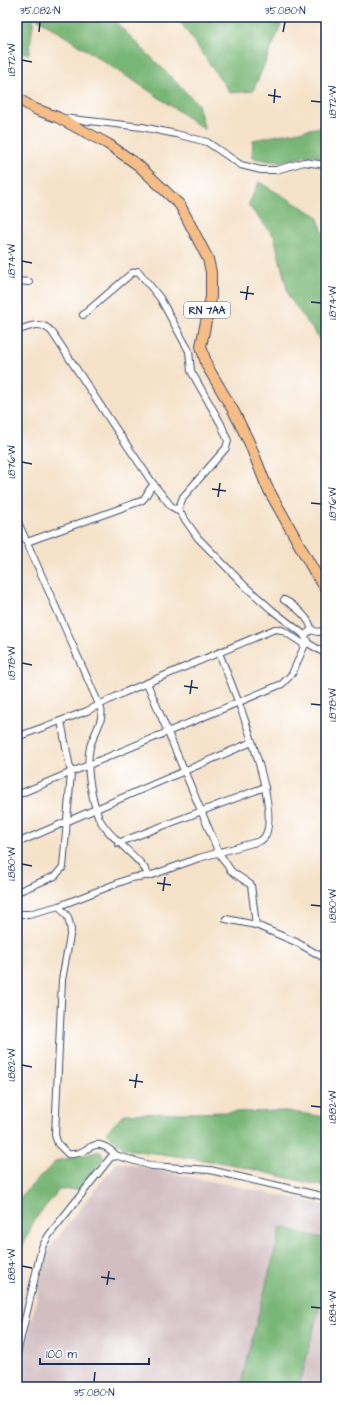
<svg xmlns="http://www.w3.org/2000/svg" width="343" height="1404" font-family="'Architects Daughter',sans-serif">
<rect width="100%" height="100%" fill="#fff"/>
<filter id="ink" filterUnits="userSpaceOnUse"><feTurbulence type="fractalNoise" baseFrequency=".025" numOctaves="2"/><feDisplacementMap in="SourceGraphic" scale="8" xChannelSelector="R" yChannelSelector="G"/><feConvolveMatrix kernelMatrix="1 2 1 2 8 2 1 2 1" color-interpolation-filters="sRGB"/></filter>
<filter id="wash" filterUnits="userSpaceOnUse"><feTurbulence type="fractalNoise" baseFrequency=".012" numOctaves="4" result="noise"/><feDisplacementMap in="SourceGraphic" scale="16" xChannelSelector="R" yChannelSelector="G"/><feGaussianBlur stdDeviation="0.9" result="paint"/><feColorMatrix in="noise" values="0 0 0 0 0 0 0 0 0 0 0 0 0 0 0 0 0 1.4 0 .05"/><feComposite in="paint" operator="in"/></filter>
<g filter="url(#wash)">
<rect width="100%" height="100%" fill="#f5e2c9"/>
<polygon fill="#d2bec1" points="117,1162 326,1205 326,1387 17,1387 47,1251"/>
<g fill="#78b676" stroke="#4a726a">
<polygon points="17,17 34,17 29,54 17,52"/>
<polygon points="35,17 111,17 198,104 205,130 151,92"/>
<polygon points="177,17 283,17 278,33 253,91 230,93"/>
<polygon points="326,126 326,159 313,155 276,162 252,158 253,140"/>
<polygon points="259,182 317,216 326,240 326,348 289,297 274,236 248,205"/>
<polygon points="286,1111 326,1117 326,1187 225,1163 125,1149 106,1133 124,1114"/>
<polygon points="100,1151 104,1158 79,1189 59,1190 35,1219 17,1258 17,1229 19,1227 17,1224 17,1210 21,1196 56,1161"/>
<polygon points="281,1227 326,1239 318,1272 326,1274 326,1281 299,1387 240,1387"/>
</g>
</g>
<g filter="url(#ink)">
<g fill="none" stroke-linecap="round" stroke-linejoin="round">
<g stroke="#3c4a6e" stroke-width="8">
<g id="minor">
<polyline points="63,118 142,127 176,134 207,142 241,165 261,170 276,170 304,162 326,165"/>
<polyline points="17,281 29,282"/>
<polyline points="83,315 132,273 138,271 160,298 189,351 191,371 221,424 228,441 226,448 183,497 178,510"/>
<path d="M17,331C30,326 41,320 52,332L116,429L154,485L171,506L179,511L198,538L246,587L272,610L303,634L307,640L292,674L282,684L17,795"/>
<path d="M17,520L101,709C104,721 93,735 90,747C85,769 91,794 98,816C107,838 147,862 148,876"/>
<path d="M27,542L141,501C148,497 147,489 154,485"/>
<path d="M284,600C293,604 312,620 311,630L305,635"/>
<polyline points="311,630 318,632 326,630"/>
<polyline points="306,642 326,654"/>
<polyline points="147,683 219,853 231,871 251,885 256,925"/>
<polyline points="17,737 87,711 123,693 275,629 282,630 305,645"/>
<polyline points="17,843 252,742"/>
<polyline points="118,843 265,787"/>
<polyline points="17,892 55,876 63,867 71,773 61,721"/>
<path d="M59,906L68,917L71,930L62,980L55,1135L58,1144L68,1154C90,1157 91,1131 116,1155"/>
<path d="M17,914H29L59,906L131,878L152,875L199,858L260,841C291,825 230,680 219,653"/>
<polyline points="226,919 256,925 296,942 326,959"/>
<polyline points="17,1354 42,1247 49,1235 111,1157 118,1156 152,1166 210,1170 326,1197"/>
</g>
</g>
<g stroke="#3c4a6e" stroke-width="12">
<polyline id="primary" points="17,98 35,109 57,117 108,144 138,165 180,205 208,259 211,272 211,297 201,346 207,366 234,412 249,442 267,487 314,571 326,589"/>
</g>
<use href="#minor" stroke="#fff" stroke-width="6"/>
<use href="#primary" stroke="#f6be86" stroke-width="10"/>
</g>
</g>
<path fill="none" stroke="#1b2f5e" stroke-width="1.5" d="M39,32L40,22M283,32L285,22M22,60L32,62M268,95L281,97M311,101L321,102M274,103L275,89M22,261L32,263M240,292L254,294M246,300L248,286M311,302L321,303M22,462L32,464M212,489L226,491M218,497L220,483M311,503L321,504M22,663L32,665M184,686L198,688M190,694L192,680M311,704L321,705M22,864L32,866M157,883L171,885M163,891L165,877M311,905L321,906M22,1065L32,1067M129,1080L143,1082M135,1088L137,1074M311,1106L321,1107M22,1266L32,1268M101,1277L115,1279M107,1285L109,1271M311,1307L321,1308M94,1382L95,1372"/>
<g text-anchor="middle" stroke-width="3.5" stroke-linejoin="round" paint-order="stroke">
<rect fill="#fff" stroke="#5f6d8e" stroke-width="1" x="184" y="302" width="46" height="16" rx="3"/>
<g font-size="10" font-weight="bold" fill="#1b2f5e">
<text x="207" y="314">RN 7AA</text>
</g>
</g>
<rect width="343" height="1404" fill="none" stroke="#fff" stroke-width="44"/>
<path d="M40 1358v6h109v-6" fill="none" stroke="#1b2f5e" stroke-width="2"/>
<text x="46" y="1358" font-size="12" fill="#1b2f5e" stroke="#ffffff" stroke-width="3" paint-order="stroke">100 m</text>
<rect x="22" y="22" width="299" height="1360" fill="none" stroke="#1b2f5e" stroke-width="1.5"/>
<g font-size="10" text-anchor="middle" fill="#1b2f5e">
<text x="40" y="14">35.082°N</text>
<text x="285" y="14">35.080°N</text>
<text transform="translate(11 60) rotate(-90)" y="4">1.872°W</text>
<text transform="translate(332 102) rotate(-90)" y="4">1.872°W</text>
<text transform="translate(11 261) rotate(-90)" y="4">1.874°W</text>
<text transform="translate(332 303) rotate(-90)" y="4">1.874°W</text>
<text transform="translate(11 462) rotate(-90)" y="4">1.876°W</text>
<text transform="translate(332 504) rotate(-90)" y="4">1.876°W</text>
<text transform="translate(11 663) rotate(-90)" y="4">1.878°W</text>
<text transform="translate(332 705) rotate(-90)" y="4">1.878°W</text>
<text transform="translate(11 864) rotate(-90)" y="4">1.880°W</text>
<text transform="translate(332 906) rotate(-90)" y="4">1.880°W</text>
<text transform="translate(11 1065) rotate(-90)" y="4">1.882°W</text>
<text transform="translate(332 1107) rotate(-90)" y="4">1.882°W</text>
<text transform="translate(11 1266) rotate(-90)" y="4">1.884°W</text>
<text transform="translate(332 1308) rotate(-90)" y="4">1.884°W</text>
<text x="94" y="1396">35.080°N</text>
</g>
</svg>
